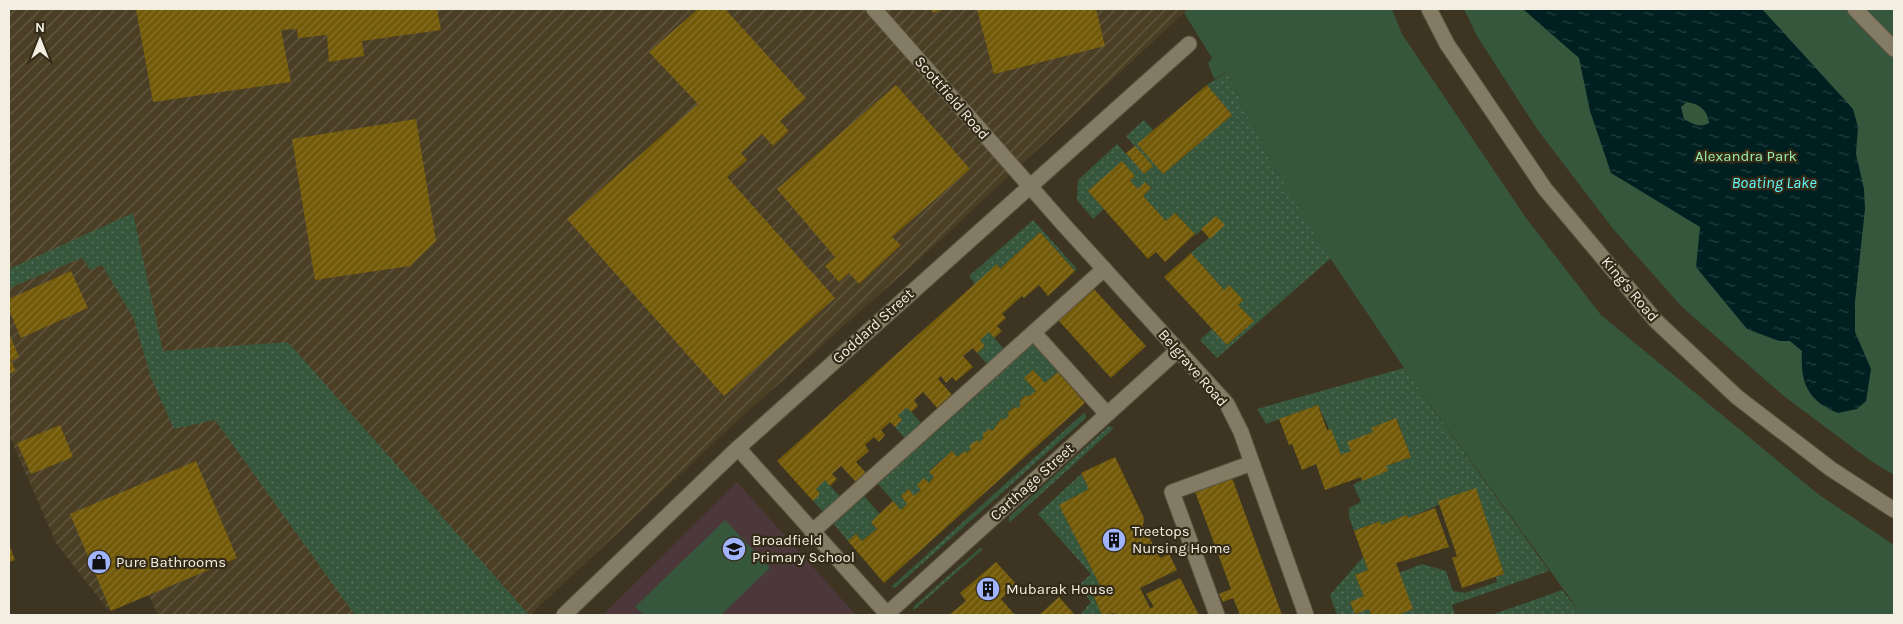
<svg xmlns="http://www.w3.org/2000/svg" width="1903" height="624" font-family="Karla,sans-serif">
<defs>
<pattern id="industrial-furrows" width="10" height="10" patternUnits="userSpaceOnUse" patternTransform="scale(1.25)"><rect width="10" height="10" fill="#4a3f24"/><path d="M-1 1l2-2M0 10L10 0M9 11l2-2" fill="none" stroke="#655b44"/></pattern>
<pattern id="grass-dots" width="8" height="8" patternUnits="userSpaceOnUse" patternTransform="scale(1.25)"><rect width="8" height="8" fill="#37573d"/><path d="M2 2h.1M6 6h.1" fill="none" stroke="#546f59" stroke-width="1.8" stroke-linecap="round"/></pattern>
<pattern id="water-ripples" width="26" height="14" patternUnits="userSpaceOnUse" patternTransform="scale(1.25)"><rect width="26" height="14" fill="#001f20"/><path d="M2 4q2-2 4 0t4 0M15 11q2-2 4 0t4 0" fill="none" stroke="#264040"/></pattern>
<pattern id="building-hatch" width="6" height="6" patternUnits="userSpaceOnUse" patternTransform="scale(1.25)"><rect width="6" height="6" fill="#735a08"/><path d="M-1 1l2-2M0 6l6-6M5 7l2-2" fill="none" stroke="#87722c"/></pattern>
</defs>
<rect width="100%" height="100%" fill="#3d3521"/>
<polygon fill="url(#industrial-furrows)" points="9,9 1188,9 935,245 737,421 530,615 158,615 149,595 109,611 56,543 9,435"/>
<polygon fill="#4c383b" points="737,482 856,615 603,615"/>
<g fill="url(#grass-dots)">
<polygon points="1227,72 1272,163 1331,258 1217,358 1200,340 1212,329 1227,345 1254,321 1238,305 1229,285 1224,290 1191,253 1224,225 1216,216 1196,235 1175,213 1166,221 1143,196 1151,188 1145,182 1138,189 1130,181 1135,176 1122,161 1088,191 1104,209 1093,219 1077,200 1078,180 1117,144 1144,173 1152,166 1126,136 1144,120 1153,130 1137,144 1163,174 1232,115 1207,85"/>
<polygon points="133,213 163,351 288,342 529,615 355,615 215,420 174,429 151,378 134,319 102,265 90,270 82,258 9,288 9,269"/>
<polygon points="1033,220 1077,269 1075,271 1040,232 1000,269 997,265 975,284 969,276"/>
<polygon points="989,332 1006,351 989,366 977,353 985,346 980,340"/>
<polygon points="1033,344 1058,372 1045,383 1033,370 1024,378 1036,391 1028,397 1026,395 1019,402 1021,405 1017,409 1014,407 1007,413 1009,416 1004,420 1002,418 992,431 989,429 982,435 984,438 979,442 977,440 970,446 971,449 967,453 964,451 957,457 952,451 929,471 934,477 929,483 924,478 917,485 921,490 914,496 909,489 901,496 907,504 901,510 878,484"/>
<polygon points="1404,368 1549,571 1452,605 1455,615 1398,615 1413,609 1399,573 1422,564 1446,571 1453,591 1465,593 1497,582 1496,577 1504,574 1476,489 1408,518 1407,515 1381,525 1379,521 1354,531 1349,517 1349,508 1361,502 1353,485 1386,466 1411,457 1397,419 1372,428 1373,432 1348,443 1351,451 1341,455 1318,405 1266,424 1257,409"/>
<polygon points="907,407 923,425 906,440 895,427 902,420 898,415"/>
<polygon points="1085,412 1086,418 895,588 891,587"/>
<polygon points="1109,426 1114,428 1009,523 1009,517"/>
<polygon points="1081,474 1089,489 1059,505 1104,593 1094,598 1102,615 1080,615 1091,602 1078,586 1091,574 1038,514"/>
<polygon points="825,480 841,498 824,513 813,501 820,494 816,489"/>
<polygon points="864,496 880,514 871,522 877,529 862,541 848,541 833,523"/>
<polygon points="980,548 983,549 913,611 914,606"/>
<polygon points="1363,557 1368,570 1356,575 1371,615 1337,615 1330,595"/>
<polygon points="1562,590 1582,615 1491,615"/>
</g>
<g fill="#37573d">
<polygon points="1188,9 1392,9 1402,34 1526,218 1601,315 1818,494 1894,545 1894,615 1582,615 1404,368 1314,234 1272,163 1227,72 1214,79 1208,63 1212,58 1184,13"/>
<polygon points="1464,9 1894,9 1894,475 1871,461 1785,397 1682,307 1614,230 1537,129 1477,36"/>
<polygon points="725,520 770,568 721,615 644,615 635,607"/>
</g>
<path fill="url(#water-ripples)" fill-rule="evenodd" d="M1523,9H1762L1853,109L1858,127L1856,154L1864,189L1865,209L1855,302V332L1871,369L1866,401L1857,409L1838,413C1808,401 1800,383 1802,351L1790,341H1779L1747,329L1696,267L1700,227L1611,173L1590,111L1579,58ZM1687,102C1699,104 1708,110 1709,123C1700,128 1693,124 1684,119L1681,107Z"/>
<g fill="url(#building-hatch)">
<polygon points="136,9 437,9 441,30 362,41 364,56 329,62 327,35 298,38 297,29 281,30 291,82 153,102"/>
<polygon points="698,9 725,9 806,98 780,121 789,131 773,146 762,134 741,153 747,160 727,177 835,298 724,396 567,219 698,104 649,52"/>
<polygon points="931,9 945,9 933,13"/>
<polygon points="977,9 1096,9 1105,46 994,74"/>
<polygon points="896,85 970,169 892,237 901,245 859,284 849,273 839,282 825,266 835,257 777,189"/>
<polygon points="1207,85 1232,115 1163,174 1137,144"/>
<polygon points="416,119 436,241 410,266 315,280 292,139"/>
<polygon points="1135,146 1153,166 1144,174 1126,153"/>
<polygon points="1122,161 1135,176 1130,181 1138,189 1145,182 1151,188 1143,196 1166,221 1175,213 1195,234 1165,262 1156,252 1148,259 1088,191"/>
<polygon points="1216,216 1225,225 1210,239 1201,229"/>
<polygon points="1040,232 1075,271 1048,296 1039,285 1024,298 1022,296 1002,314 1006,318 997,326 1002,331 994,338 989,332 980,340 985,346 977,353 973,348 963,356 973,367 956,381 952,377 946,383 941,376 938,379 954,397 939,410 923,392 914,400 918,406 911,412 907,407 898,415 902,420 895,427 890,422 881,430 885,435 879,442 874,437 865,445 869,451 856,462 867,474 857,483 841,466 832,474 837,479 830,486 825,480 816,489 820,494 813,501 777,461 997,264 1000,269"/>
<polygon points="1191,253 1224,290 1229,285 1243,300 1238,305 1254,321 1227,345 1164,277"/>
<polygon points="71,271 88,308 21,338 9,310 9,299"/>
<polygon points="1093,288 1146,346 1111,378 1058,320"/>
<polygon points="9,333 19,357 11,361 16,371 9,374"/>
<polygon points="1033,370 1045,383 1058,372 1085,403 884,583 848,541 856,534 862,541 877,529 871,522 893,501 901,510 907,504 901,496 909,489 914,496 921,490 917,485 924,478 929,483 934,477 929,472 952,451 957,457 965,451 967,453 971,449 969,446 977,440 979,442 984,438 982,435 989,429 992,431 1002,418 1004,420 1009,416 1007,413 1015,407 1017,409 1021,405 1019,402 1026,395 1028,397 1036,391 1024,378"/>
<polygon points="1318,405 1327,430 1331,429 1341,455 1351,451 1347,442 1373,432 1371,428 1396,418 1411,457 1386,466 1388,471 1362,481 1361,477 1325,490 1316,464 1302,470 1292,444 1289,445 1279,419"/>
<polygon points="60,425 73,457 31,474 17,443"/>
<polygon points="1115,457 1144,518 1143,526 1160,558 1169,554 1177,570 1140,588 1150,608 1154,607 1146,594 1180,578 1199,615 1115,615 1114,613 1102,615 1094,597 1104,593 1059,505 1089,489 1081,473"/>
<polygon points="196,461 237,558 111,611 70,514"/>
<polygon points="1231,475 1282,615 1240,615 1233,598 1223,602 1219,594 1231,589 1194,489"/>
<polygon points="1476,488 1504,574 1462,588 1452,558 1457,556 1438,501"/>
<polygon points="1435,508 1449,547 1396,563 1413,609 1398,615 1371,615 1369,609 1355,614 1350,602 1364,596 1355,575 1368,570 1354,531 1380,521 1381,525 1407,515 1408,518"/>
<polygon points="9,544 15,560 9,562"/>
<polygon points="996,562 1017,585 1001,599 1015,615 949,615 966,601 960,593"/>
<polygon points="1059,597 1075,615 1039,615"/>
</g>
<g fill="none" stroke-linecap="round" stroke-linejoin="round">
<g stroke="#5a5341" stroke-width="17">
<g id="lane">
<polyline points="1034,333 1107,414"/>
<polyline points="812,532 1104,269"/>
<polyline points="1217,615 1172,492 1252,463"/>
</g>
</g>
<g stroke="#5a5341" stroke-width="17">
<g id="street">
<polyline points="874,9 1064,225 1227,404 1241,432 1306,615"/>
<polyline points="1855,9 1894,49"/>
<polyline points="738,448 888,615"/>
<polyline points="887,614 1178,350"/>
<polyline points="564,615 738,448 1189,44"/>
</g>
</g>
<g stroke="#5a5341" stroke-width="17">
<polyline id="secondary" points="1429,9 1447,44 1545,189 1656,321 1737,397 1831,469 1894,510"/>
</g>
<use href="#lane" stroke="#847b64" stroke-width="15"/>
<use href="#street" stroke="#847b64" stroke-width="15"/>
<use href="#secondary" stroke="#847b64" stroke-width="15"/>
</g>
<defs>
<g id="building-disc" transform="scale(1.25)"><circle r="9.5" fill="#a0b3fd" stroke="#332b17"/><path d="M-4-6H4V6H1V3H-1V6H-4ZM-2.5-4.3h1.7v1.8h-1.7ZM.8-4.3h1.7v1.8H.8ZM-2.5-1h1.7V.8h-1.7ZM.8-1h1.7V.8H.8Z" fill="#111"/></g>
<g id="school-disc" transform="scale(1.25)"><circle r="9.5" fill="#a0b3fd" stroke="#332b17"/><path d="M0-5L7-2L0 1L-7-2ZM-4 1L0 2.5L4 1V4Q0 6-4 4Z" fill="#111"/></g>
<g id="shop-disc" transform="scale(1.25)"><circle r="9.5" fill="#a0b3fd" stroke="#332b17"/><path d="M-5-2.5h2.3a2.7 3.5 0 0 1 5.4 0H5L5.5 6h-11ZM-1.5-2.5h3a1.5 2.3 0 0 0-3 0Z" fill="#111"/></g>
</defs>
<g fill-rule="evenodd">
<use href="#building-disc" x="1114" y="540"/>
<use href="#school-disc" x="734" y="549"/>
<use href="#shop-disc" x="99" y="562"/>
<use href="#building-disc" x="988" y="589"/>
</g>
<g text-anchor="middle" stroke-width="4.5" stroke-linejoin="round" paint-order="stroke">
<g font-size="15" fill="#f3eee2" stroke="#332b17">
<text transform="translate(952 98) rotate(49)" y="5">Scottfield Road</text>
<text transform="translate(1630 289) rotate(50)" y="5">King's Road</text>
<text transform="translate(873 326) rotate(-42)" y="5">Goddard Street</text>
<text transform="translate(1193 368) rotate(49)" y="5">Belgrave Road</text>
<text transform="translate(1032 482) rotate(-42)" y="5">Carthage Street</text>
</g>
<g font-size="15" fill="#99eda8" stroke="#332b17">
<text x="1746" y="161">Alexandra Park</text>
</g>
<g font-size="15" fill="#f3eee2" stroke="#332b17" text-anchor="start">
<text x="1132" y="536">Treetops<tspan x="1132" dy="17">Nursing Home</tspan></text>
<text x="752" y="545">Broadfield<tspan x="752" dy="17">Primary School</tspan></text>
<text x="116" y="567">Pure Bathrooms</text>
<text x="1006" y="594">Mubarak House</text>
</g>
<g font-size="16" font-style="italic" fill="#62f7f9" stroke="#332b17">
<text x="1774" y="188">Boating Lake</text>
</g>
</g>
<rect width="1903" height="624" fill="none" stroke="#f3eee2" stroke-width="20"/>
<g transform="translate(40 40)" stroke="#332b17" stroke-width="4" paint-order="stroke">
<path d="M0-4L9 19L0 12L-9 19Z" fill="#f3eee2"/>
<text y="-8" font-size="14" font-weight="bold" text-anchor="middle" fill="#f3eee2">N</text>
</g>
</svg>
